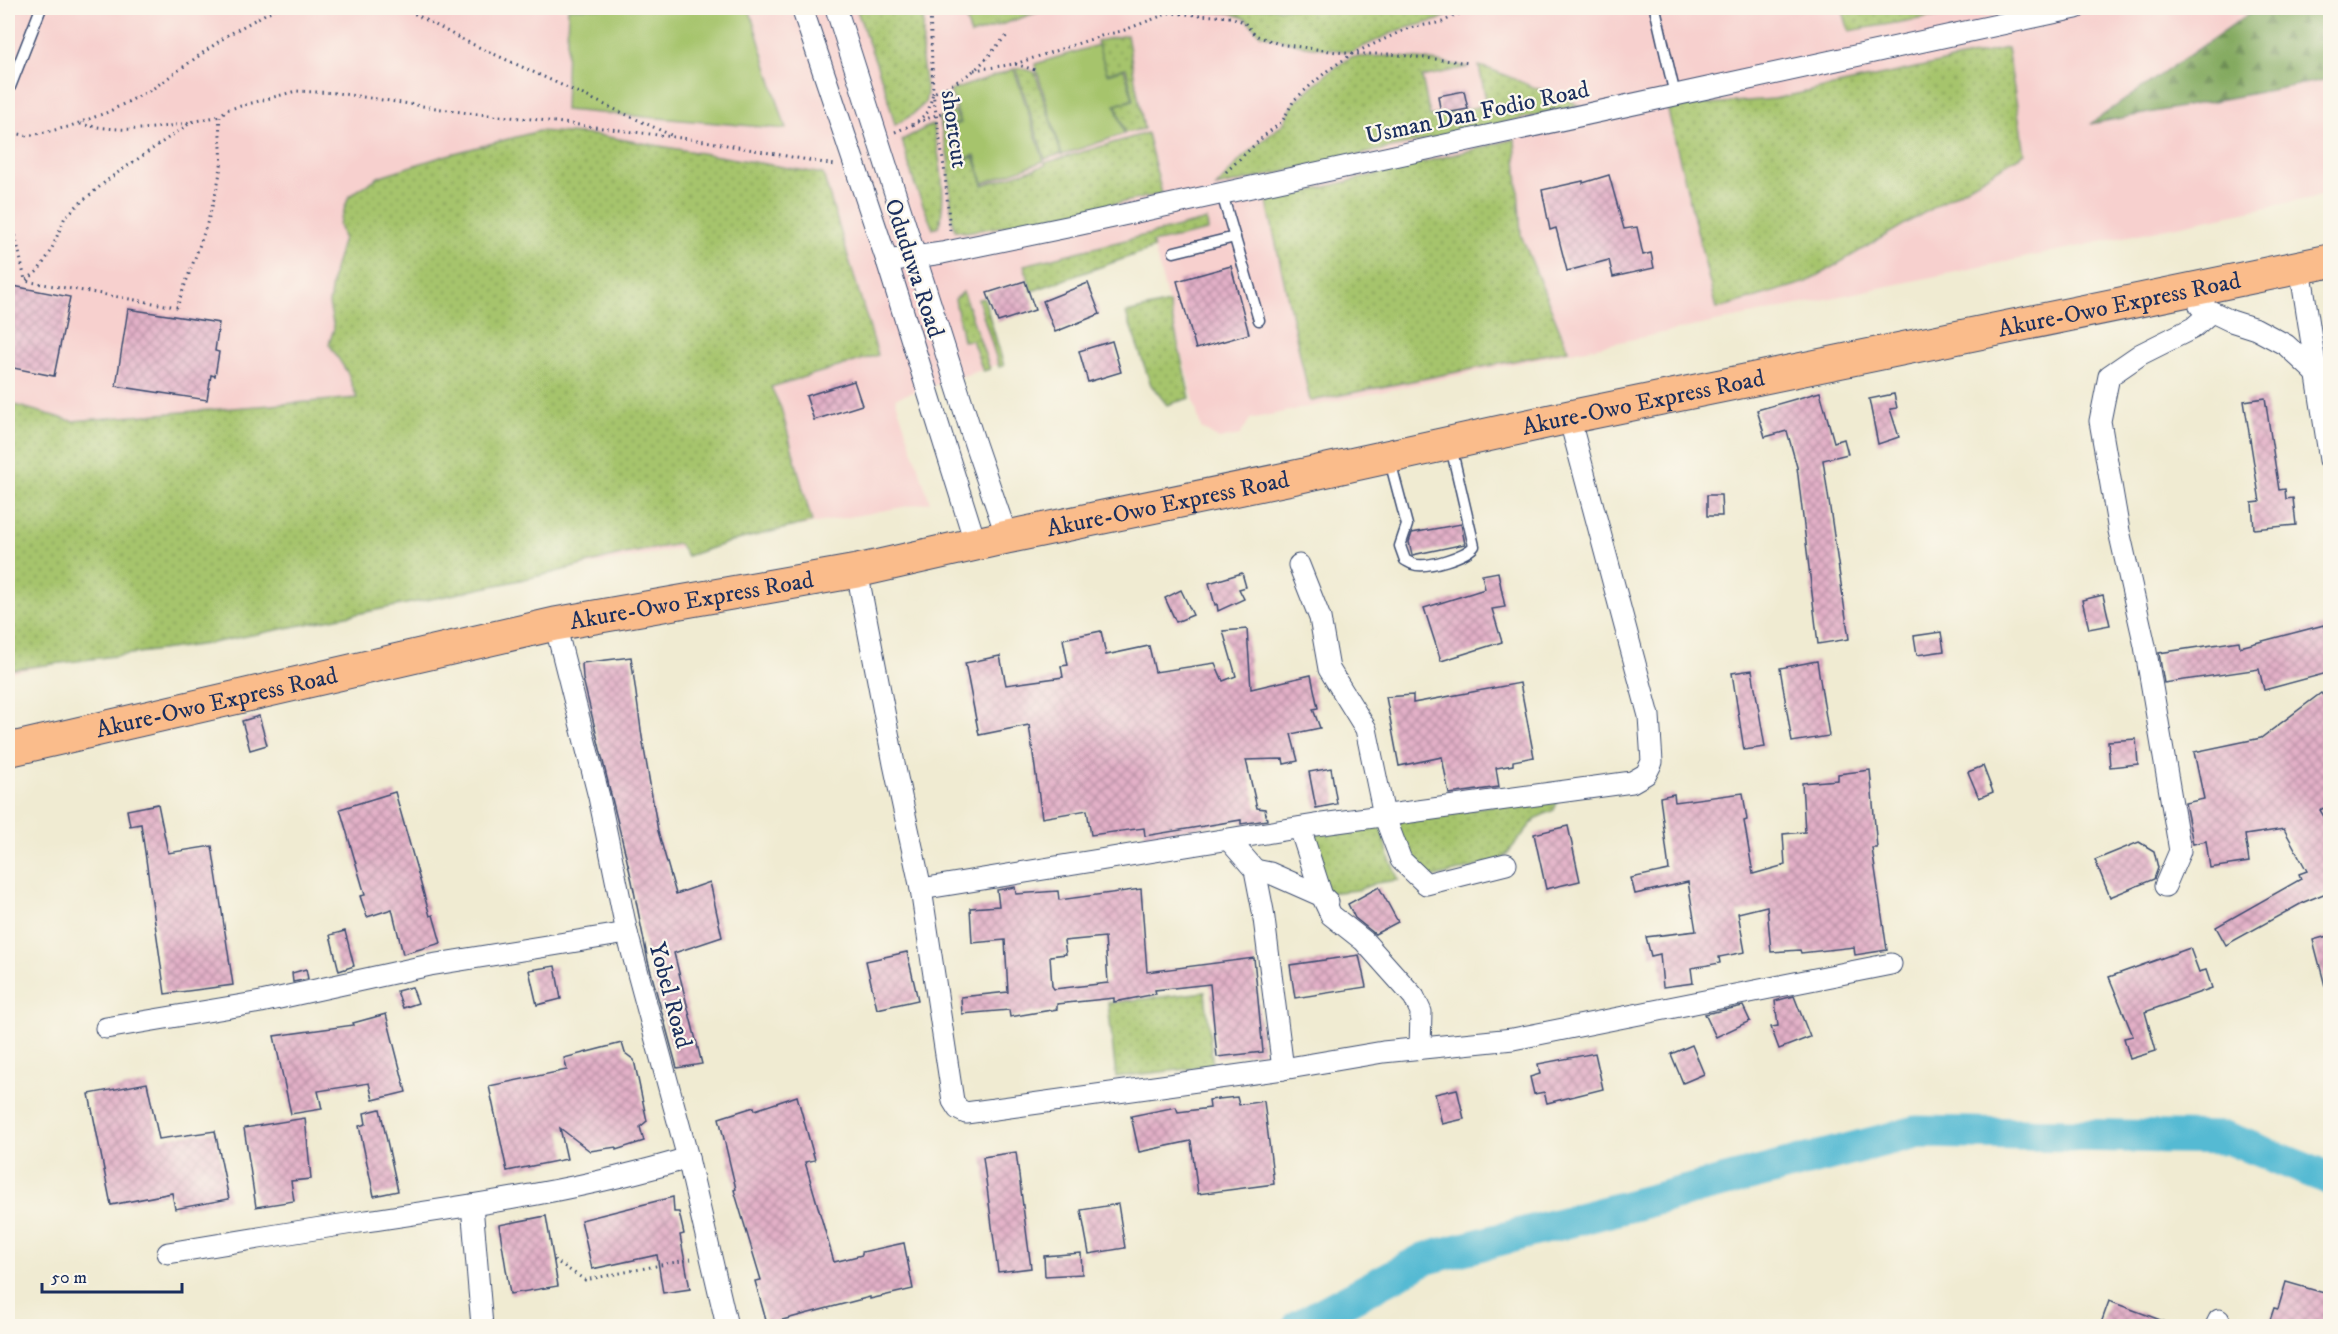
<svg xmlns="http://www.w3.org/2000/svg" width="2338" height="1334" font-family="'IM FELL DW Pica',serif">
<defs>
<pattern id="grass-dots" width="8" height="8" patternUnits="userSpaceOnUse" patternTransform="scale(1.5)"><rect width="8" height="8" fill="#a6c46c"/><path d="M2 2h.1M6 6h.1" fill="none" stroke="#86a05c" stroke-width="1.8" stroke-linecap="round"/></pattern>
<pattern id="forest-firs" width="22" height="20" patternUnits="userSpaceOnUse" patternTransform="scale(1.5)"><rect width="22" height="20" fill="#84aa60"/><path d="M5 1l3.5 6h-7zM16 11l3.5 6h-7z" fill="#6b8b52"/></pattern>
<pattern id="park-tufts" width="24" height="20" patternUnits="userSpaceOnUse" patternTransform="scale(1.5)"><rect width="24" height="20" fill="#a6c46c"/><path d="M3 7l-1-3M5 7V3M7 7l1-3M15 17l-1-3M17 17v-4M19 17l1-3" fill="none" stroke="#86a05c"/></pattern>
<pattern id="building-cross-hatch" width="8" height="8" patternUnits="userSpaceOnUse" patternTransform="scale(1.5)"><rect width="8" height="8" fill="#e3b0c7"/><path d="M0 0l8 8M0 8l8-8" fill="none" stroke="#b790a5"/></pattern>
</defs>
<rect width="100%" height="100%" fill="#fbf7ec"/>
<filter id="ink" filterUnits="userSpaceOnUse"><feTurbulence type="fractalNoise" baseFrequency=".0167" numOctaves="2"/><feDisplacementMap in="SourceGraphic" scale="12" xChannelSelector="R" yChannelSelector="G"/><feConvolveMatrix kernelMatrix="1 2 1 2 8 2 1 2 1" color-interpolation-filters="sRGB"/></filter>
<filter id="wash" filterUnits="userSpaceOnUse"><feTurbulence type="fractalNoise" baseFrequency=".008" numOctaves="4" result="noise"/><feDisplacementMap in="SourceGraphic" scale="24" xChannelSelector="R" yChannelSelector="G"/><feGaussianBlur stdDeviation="1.35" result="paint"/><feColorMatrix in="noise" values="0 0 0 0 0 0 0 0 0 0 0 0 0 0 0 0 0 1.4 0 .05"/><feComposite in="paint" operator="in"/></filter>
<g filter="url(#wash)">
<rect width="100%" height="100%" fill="#f0ebd2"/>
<polygon fill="#f7d0ce" points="8,8 2330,8 2330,194 1250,419 1240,435 1219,439 1201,428 1154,248 1032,291 1028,279 982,292 1003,363 895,398 930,502 8,673"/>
<g fill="url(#grass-dots)" stroke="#607a65" stroke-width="1.5">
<polygon points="856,8 924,8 922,60 927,94 925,103 912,115 895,125 885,88"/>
<polygon points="1171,8 1464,8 1438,20 1399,30 1352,52 1306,46 1260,34 1246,19 1231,13 1168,9"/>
<polygon points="1842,8 1984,8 1849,31"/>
<polygon points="1127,35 1144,129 1125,133 1116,105 1134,100 1126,68 1107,73 1097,41"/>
<polygon points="2007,48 2025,153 1807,282 1716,309 1667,107 1774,99"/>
<path d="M1389,56L1420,59L1469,67L1422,77L1430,116L1487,105L1479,66C1502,72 1515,80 1536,88C1552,95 1564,95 1579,106L1216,187L1243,157L1283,124L1295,102L1329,72L1351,57Z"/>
<polygon points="1021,68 1035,72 1061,154 1045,159 1016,69"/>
<polygon points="955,111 959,122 948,127 960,162 974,157 983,185 1046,165 1045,163 1147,133 1162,194 1020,224 965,232 955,230 952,220 948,158 939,118"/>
<path d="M933,124C939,158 948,193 939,226L933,229L914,183L902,140Z"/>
<polygon points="539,131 596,135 823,174 878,355 771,387 781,408 812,522 733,541 687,556 679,544 624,554 552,573 441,597 207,644 8,670 8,403 72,421 357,398 347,372 329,344 334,328 329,304 334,270 343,238 339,224 349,196 380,176 447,155"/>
<polygon points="1515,139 1521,235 1568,350 1310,401 1267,202"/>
<polygon points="1207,220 1208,231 1152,243 1154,248 1032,291 1024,265"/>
<polygon points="963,292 990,369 983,371 972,340 963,341 955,299"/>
<polygon points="984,298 1004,366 999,367 978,299"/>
<polygon points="1169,303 1190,398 1167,405 1151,385 1126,313"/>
<polygon points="1560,796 1554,810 1536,818 1502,860 1424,880 1389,820"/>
<polygon points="1379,820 1390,860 1399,880 1376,883 1358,890 1327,893 1305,832"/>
<polygon points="1205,992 1213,1066 1116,1077 1108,1003"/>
</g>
<polygon fill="url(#forest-firs)" stroke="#506c5f" stroke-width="1.5" points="2257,8 2330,8 2330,79 2090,124"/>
<polygon fill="url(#park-tufts)" stroke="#607a65" stroke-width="1.5" points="962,8 1047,8 1047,9 971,35"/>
<g fill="#a6c46c" stroke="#607a65" stroke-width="1.5">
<polygon points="568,8 749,8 786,129 565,110"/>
<polygon points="1098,45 1107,74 1124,69 1133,99 1115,105 1124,134 1062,155 1035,64"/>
<polygon points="1014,69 1044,161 983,183 975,155 961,160 950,127 961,123 950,91"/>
</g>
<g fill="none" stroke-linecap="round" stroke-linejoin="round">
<polyline stroke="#55bad3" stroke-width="33" points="1299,1326 1424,1259 1916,1132 2227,1138 2330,1179"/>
</g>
<g id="blocks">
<g fill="url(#building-cross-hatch)" fill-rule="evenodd">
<polygon points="1464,91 1468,109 1441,114 1438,96"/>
<polygon points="1609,175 1624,229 1637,227 1643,255 1651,253 1654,268 1613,277 1609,260 1567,271 1556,228 1550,230 1542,190 1583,181 1583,183"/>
<polygon points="1231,266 1249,334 1196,349 1177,281"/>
<polygon points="1025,281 1035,310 998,322 987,293"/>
<polygon points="1088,283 1100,314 1055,332 1043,301"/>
<polygon points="8,285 70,297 54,376 8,367"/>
<polygon points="128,309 219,323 215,351 219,352 215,376 211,375 207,400 116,386"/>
<polygon points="1112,341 1121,372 1088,382 1079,351"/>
<polygon points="854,381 862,405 814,420 806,396"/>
<polygon points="1820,392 1834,442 1844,439 1848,454 1823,460 1849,639 1818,644 1797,467 1787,431 1765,437 1757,410"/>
<polygon points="1894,394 1897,408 1890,409 1899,437 1878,444 1869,399"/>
<polygon points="2265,398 2279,490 2285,489 2286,499 2293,498 2296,525 2254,529 2252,503 2260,502 2244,401"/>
<polygon points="1707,495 1721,495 1722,516 1707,516"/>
<polygon points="1461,524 1465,544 1412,555 1409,542 1412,533"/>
<polygon points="1498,572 1505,607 1492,609 1502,642 1441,661 1424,608 1485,589 1482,575"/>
<polygon points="1242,573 1246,587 1239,589 1244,599 1218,611 1217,604 1215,605 1209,583"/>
<polygon points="1181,590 1193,615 1176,622 1165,598"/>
<polygon points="2103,595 2110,625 2089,629 2082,600"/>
<polygon points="2324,625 2331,650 2331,672 2264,690 2259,669 2164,683 2159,653 2239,641 2240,647"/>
<polygon points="1247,629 1251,689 1311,675 1318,708 1313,709 1320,728 1291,734 1298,761 1284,764 1283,759 1246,760 1257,808 1265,809 1267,820 1241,824 1241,820 1145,836 1144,828 1091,835 1087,810 1042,818 1029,725 979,735 965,663 1000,656 1006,685 1063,677 1061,666 1068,665 1063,639 1101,631 1106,655 1149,646 1155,672 1215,663 1223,681 1236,676 1223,631"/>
<polygon points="1941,632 1944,651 1917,655 1914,636"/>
<polygon points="631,657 642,737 658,831 676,894 710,882 722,937 674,953 702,1064 677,1068 648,961 632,881 583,679 582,663"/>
<polygon points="1817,661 1829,736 1792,742 1780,668"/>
<polygon points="1752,670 1765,747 1744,750 1732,673"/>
<polygon points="1520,683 1534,757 1513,761 1513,765 1496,768 1499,787 1449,794 1442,757 1399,766 1386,697 1413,695 1413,703"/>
<polygon points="2321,693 2331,705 2331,804 2320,810 2331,828 2331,891 2304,902 2226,945 2216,927 2301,879 2299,874 2307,871 2284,829 2245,835 2249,862 2210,868 2206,841 2193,844 2185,803 2204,799 2194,752 2261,738"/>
<polygon points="259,716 267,745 250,750 242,721"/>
<polygon points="2136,739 2138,764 2110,767 2108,741"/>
<polygon points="1983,766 1993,792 1979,798 1968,772"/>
<polygon points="1331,768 1337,804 1316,808 1309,772"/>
<polygon points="1870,770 1877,848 1872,848 1887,950 1855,955 1854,947 1801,953 1800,950 1771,952 1767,906 1738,913 1745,952 1719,957 1720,963 1691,968 1693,983 1663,987 1660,954 1651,956 1646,937 1696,931 1688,882 1635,894 1631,878 1669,870 1660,797 1674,794 1675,802 1743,793 1747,820 1744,821 1753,874 1785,865 1783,834 1805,832 1802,783 1838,780 1838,774"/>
<polygon points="395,792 430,916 433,915 441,943 403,954 392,909 367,917 360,896 365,895 340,809"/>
<polygon points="158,804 168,853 212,846 233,985 165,994 141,824 130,826 127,810"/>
<polygon points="1568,826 1580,881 1546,889 1534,834"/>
<polygon points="2139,842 2154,851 2158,868 2154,879 2110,897 2095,860"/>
<path d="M1015,887L1016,894L1058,891L1059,900L1141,889L1147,972L1254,958L1263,1052L1217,1057L1210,984L1155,990L1156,994L1114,1002V998L1057,1004V1009L1010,1017L1009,1010L962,1014L961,997L1008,992L1005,940L972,943L970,908L999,906L997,890ZM1105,937L1108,983L1054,989L1052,986L1050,956L1066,954L1064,941Z"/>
<polygon points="1379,887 1398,922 1375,934 1355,918 1348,904"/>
<polygon points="345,931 354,966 339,971 330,935"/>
<polygon points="2331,935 2331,985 2325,986 2313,940"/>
<polygon points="2190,948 2199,972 2206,970 2212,988 2145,1012 2156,1051 2130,1059 2124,1038 2133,1036 2109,977"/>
<polygon points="907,952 918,1000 877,1009 866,961"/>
<polygon points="1359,955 1366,987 1295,998 1290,965"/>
<polygon points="555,966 561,999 537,1005 529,970"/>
<polygon points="306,969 308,979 293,982 292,973"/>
<polygon points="412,987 418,1003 403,1008 397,991"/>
<polygon points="1794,996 1810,1037 1779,1049 1771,1027 1778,1026 1775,1001"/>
<polygon points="1743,1006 1750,1021 1716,1037 1705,1014"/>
<polygon points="386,1014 406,1092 373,1100 369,1083 318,1091 322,1109 291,1114 274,1036 354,1025 353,1023"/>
<polygon points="622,1043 625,1053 634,1060 647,1121 640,1127 644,1141 616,1150 616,1147 590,1151 560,1128 567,1159 507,1171 489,1086 567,1070 564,1058"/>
<polygon points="1692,1045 1704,1074 1683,1083 1671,1054"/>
<polygon points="1595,1053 1603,1089 1547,1103 1544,1092 1534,1094 1530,1077 1540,1074 1538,1064"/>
<polygon points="147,1083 159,1139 215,1131 229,1199 175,1209 172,1193 111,1205 89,1094"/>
<polygon points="1457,1089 1464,1119 1442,1124 1435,1094"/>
<polygon points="797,1096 815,1160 805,1162 834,1262 862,1255 862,1252 904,1243 913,1289 870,1299 870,1297 767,1324 755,1281 761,1280 734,1190 736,1189 719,1118 754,1107 755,1110"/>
<polygon points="1237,1097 1239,1105 1264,1101 1274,1184 1198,1194 1191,1141 1139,1152 1131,1116 1176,1107 1178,1112 1210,1108 1209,1100"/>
<polygon points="380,1109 398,1191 374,1196 359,1126 366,1124 364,1113"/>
<polygon points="305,1118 311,1179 291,1181 294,1201 256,1207 244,1128"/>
<polygon points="1016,1152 1031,1268 998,1272 983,1157"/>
<polygon points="673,1197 674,1212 679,1212 684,1234 680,1235 690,1289 663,1293 657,1255 592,1269 581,1220"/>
<polygon points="1118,1204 1125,1248 1089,1254 1081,1210"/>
<polygon points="546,1216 558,1286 510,1294 499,1225"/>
<polygon points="1081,1253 1082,1274 1045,1276 1044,1256"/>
<polygon points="2286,1282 2331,1295 2331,1326 2268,1326 2274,1308 2278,1309"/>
<polygon points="2109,1301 2174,1325 2173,1326 2100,1326"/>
</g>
</g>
</g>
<g filter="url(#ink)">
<use href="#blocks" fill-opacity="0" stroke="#3b4b6f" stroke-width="1.5"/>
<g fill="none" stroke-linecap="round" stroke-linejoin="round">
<g stroke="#3b4b6f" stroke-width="13">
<g id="lane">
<polyline points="1655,8 1675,95"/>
<polyline points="10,87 41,8"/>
<polyline points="1222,194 1259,320"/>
<polyline points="1174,252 1235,237"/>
<path d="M1390,461L1407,525L1400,546L1405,560C1407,561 1410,563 1413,564C1426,569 1467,556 1474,546L1451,447"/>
</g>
</g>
<g stroke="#3b4b6f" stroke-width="23">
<g id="street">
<polyline points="802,8 887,261 976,545"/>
<polyline points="836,8 975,444 1007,537"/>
<polyline points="887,261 942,253 1072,226 2076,8"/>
<polyline points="2300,267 2330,460"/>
<polyline points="2200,306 2231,321 2256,329 2286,345 2317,374"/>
<polyline points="1299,565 1320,618 1329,669 1366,729 1384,815 1401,860 1426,884 1506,864"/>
<polyline points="857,571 894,764 921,889 953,1101 958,1109 966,1113 1283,1069 1383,1052 1513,1039 1891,964"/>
<polyline points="555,624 599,797 627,933 688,1158 727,1326"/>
<polyline points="1300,828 1322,896 1328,902"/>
<polyline points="1229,840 1255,870 1263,911 1283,1069"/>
<polyline points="1255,870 1270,873 1322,896 1331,915 1364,941 1414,997 1421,1012 1420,1048"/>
<polyline points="2165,886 2180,851 2145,646 2119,531 2100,421 2109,376 2141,354 2193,328 2211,312"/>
<polyline points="921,889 1315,825 1632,782 1646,774 1652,762 1649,716 1569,417"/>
<polyline points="106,1028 261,1002 430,965 627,933"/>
<polyline points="472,1205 482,1326"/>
<path d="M168,1253C234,1242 300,1231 366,1221C475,1205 583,1190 688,1158"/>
<polyline points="2216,1326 2219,1320"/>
</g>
</g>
<g stroke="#3b4b6f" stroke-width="35">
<g id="highway">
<path id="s1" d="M8,750L555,624L857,571L1007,537L1291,478L1569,417L2330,261"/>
</g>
</g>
<g stroke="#3b4b6f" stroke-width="3" stroke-dasharray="1.5 4.5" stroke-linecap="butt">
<polyline points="404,8 461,39 673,136"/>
<polyline points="930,8 933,93 945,174 950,231"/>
<polyline points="1015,64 1104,35 1122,31 1169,13 1230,17 1244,22 1255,35 1279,44 1352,54 1390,54 1470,63"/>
<polyline points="974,70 1015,64 1035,70"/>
<path d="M193,121L110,178L79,204L65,217L50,253L38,271L25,281L177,307C193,261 214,214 221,166C223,150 218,133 220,116L226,110L296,91L337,93L468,113L531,119L705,141L835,165"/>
<path d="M80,124C134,135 168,127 220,116"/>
<path d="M913,125L928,112L933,93C950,86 968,77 981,64C991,55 996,45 1007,36"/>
<polyline points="8,131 27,136 68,127 108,112 151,90 228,35 276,8"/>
<polyline points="895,132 953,108"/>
<polyline points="1226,172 1265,135 1282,122 1294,100 1327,71 1352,54 1409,28 1442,22 1467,10 1482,8"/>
<polyline points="8,200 25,280"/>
<polyline points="554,1260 585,1280 691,1259"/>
</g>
<use href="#lane" stroke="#fff" stroke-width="10"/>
<use href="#street" stroke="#fff" stroke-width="21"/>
<use href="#highway" stroke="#fabc8b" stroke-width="33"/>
</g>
</g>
<g text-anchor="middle" stroke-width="4.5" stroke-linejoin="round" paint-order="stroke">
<g font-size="24" fill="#1b2f5e" stroke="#fbf7ec">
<text transform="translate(1477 112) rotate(-12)" y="8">Usman Dan Fodio Road</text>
<text transform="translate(955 129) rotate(82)" y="8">shortcut</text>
<text transform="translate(915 268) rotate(72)" y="8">Oduduwa Road</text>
<text dy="8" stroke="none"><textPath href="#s1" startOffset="2158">Akure-Owo Express Road</textPath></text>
<text dy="8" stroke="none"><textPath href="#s1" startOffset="1672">Akure-Owo Express Road</textPath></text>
<text dy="8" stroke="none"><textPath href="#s1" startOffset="1186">Akure-Owo Express Road</textPath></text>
<text dy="8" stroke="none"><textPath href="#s1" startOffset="700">Akure-Owo Express Road</textPath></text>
<text dy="8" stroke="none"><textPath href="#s1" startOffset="214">Akure-Owo Express Road</textPath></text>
<text transform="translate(671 995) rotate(75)" y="8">Yobel Road</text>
</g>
</g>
<rect width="2338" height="1334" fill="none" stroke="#fbf7ec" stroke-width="30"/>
<path d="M42 1283v9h140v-9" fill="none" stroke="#1b2f5e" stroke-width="3"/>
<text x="51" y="1283" font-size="18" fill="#1b2f5e" stroke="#fbf7ec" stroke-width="4.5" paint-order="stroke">50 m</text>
</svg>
